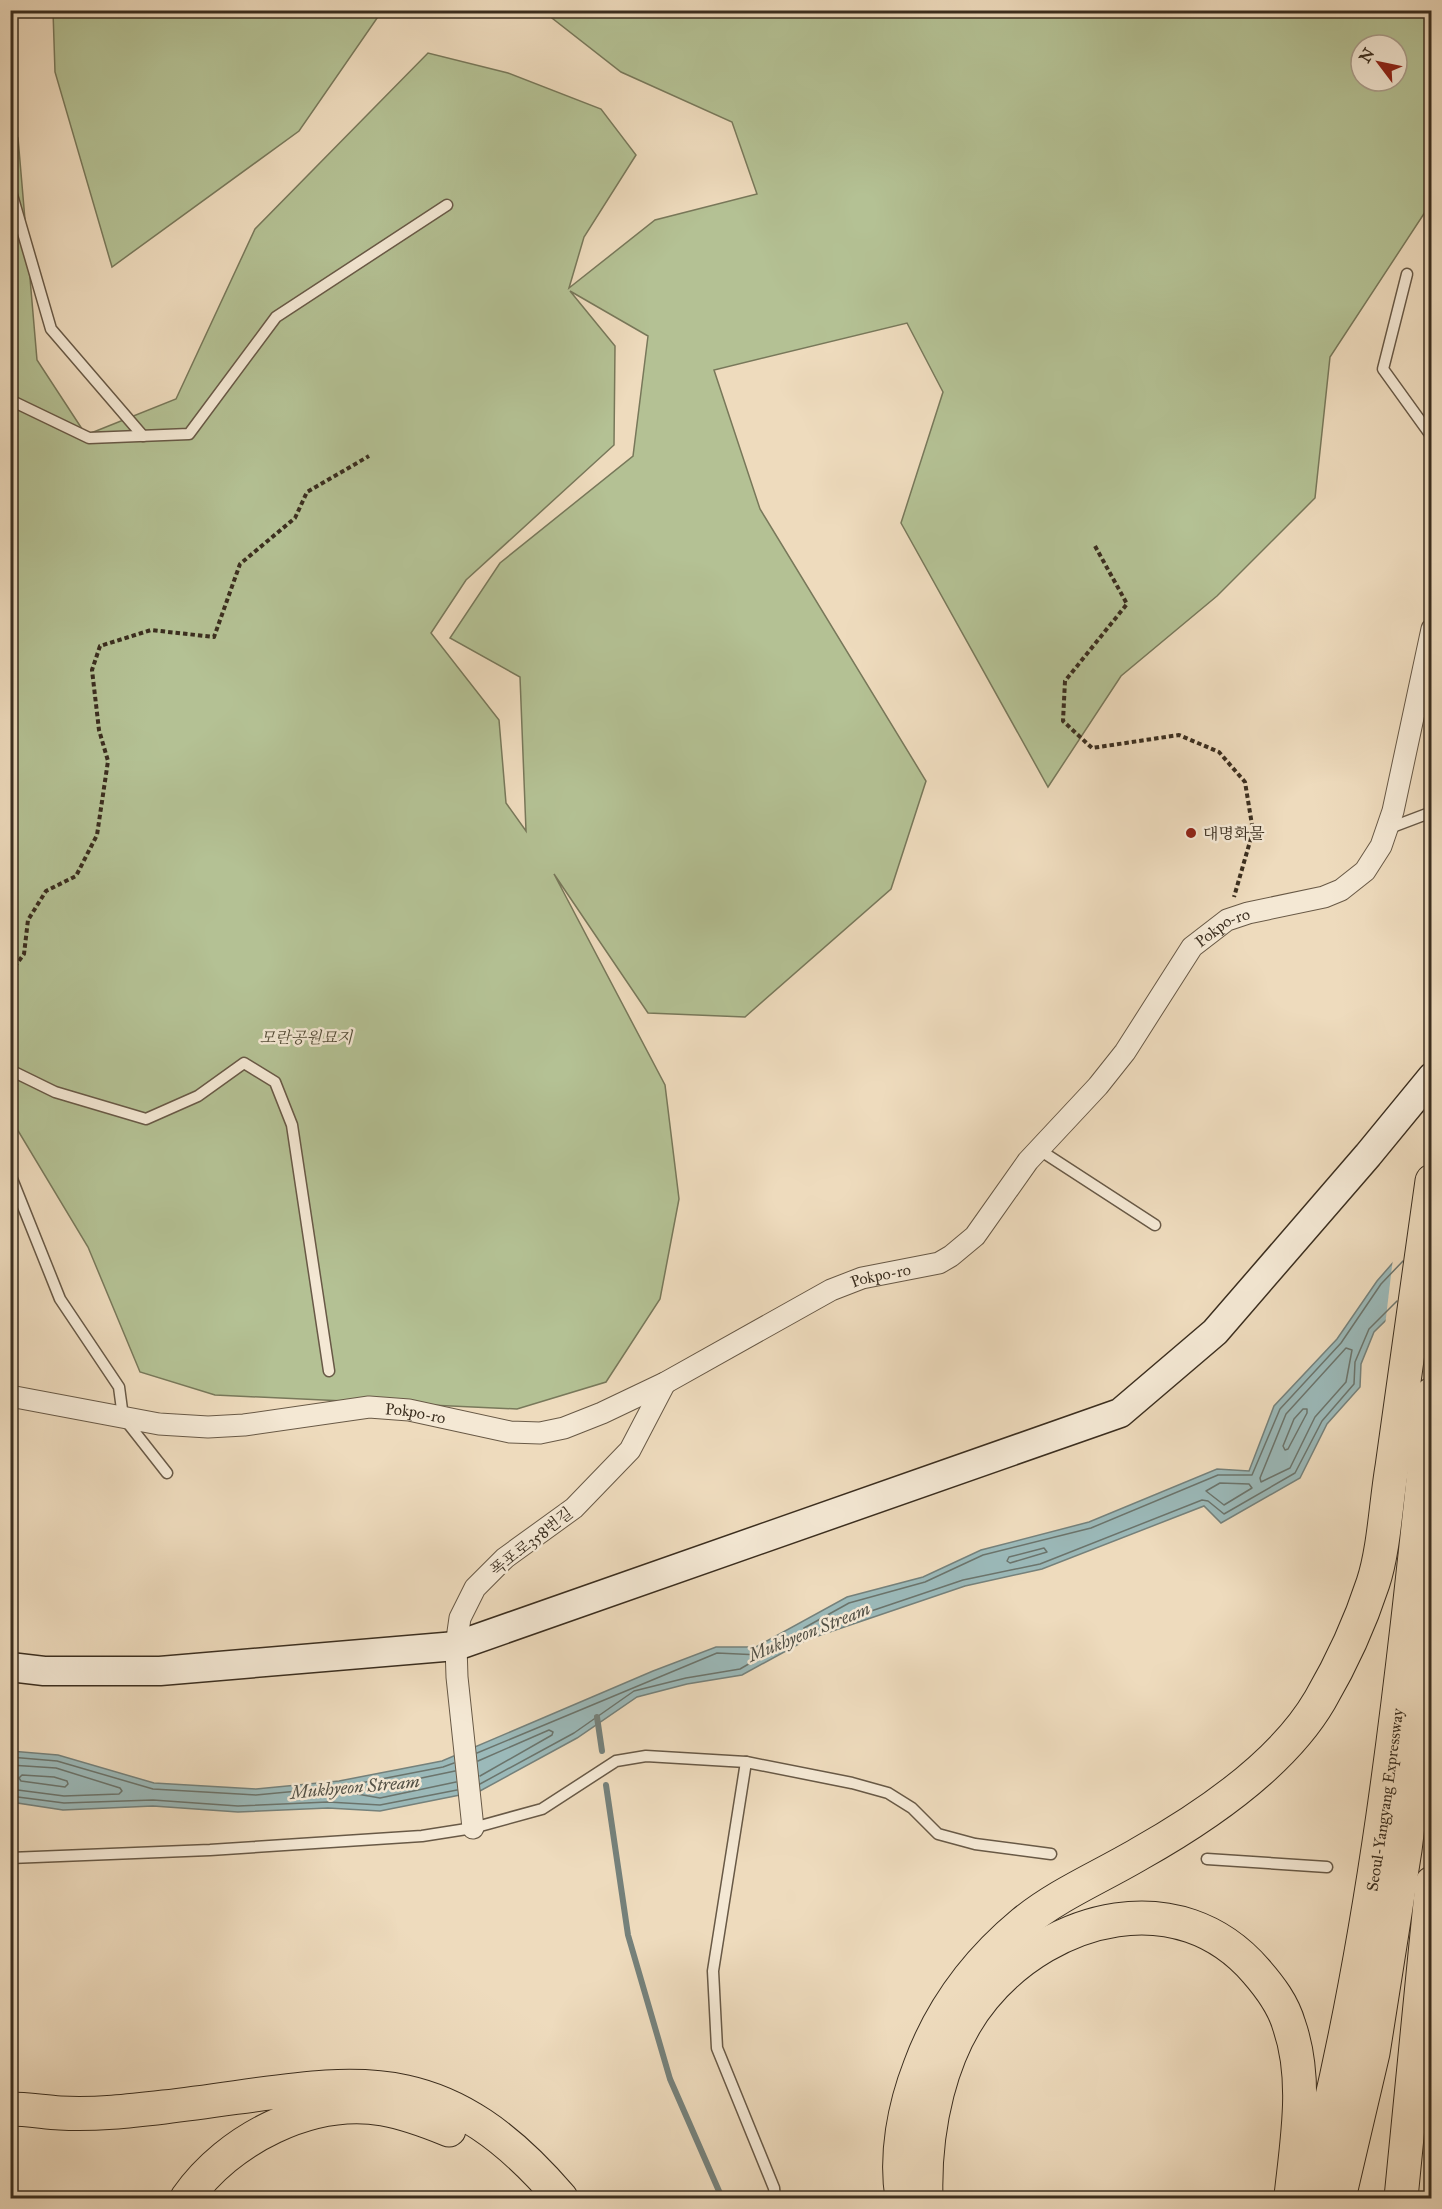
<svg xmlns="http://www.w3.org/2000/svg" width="1442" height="2209" font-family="'IM FELL Great Primer','Noto Serif KR',serif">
<rect width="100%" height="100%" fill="#eedbbd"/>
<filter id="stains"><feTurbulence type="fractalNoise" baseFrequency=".00333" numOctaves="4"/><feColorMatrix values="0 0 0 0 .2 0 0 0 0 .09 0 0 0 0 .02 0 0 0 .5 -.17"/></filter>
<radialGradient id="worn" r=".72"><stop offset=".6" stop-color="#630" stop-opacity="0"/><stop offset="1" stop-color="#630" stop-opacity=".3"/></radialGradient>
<g fill="#b4c194" stroke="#78785a" stroke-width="1.5" fill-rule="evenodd">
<polygon points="53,11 53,10 382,11 299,131 112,267 55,72"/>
<path d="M543,11H1431V203L1330,357L1315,498L1217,596L1121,676L1048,787L901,523L943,392L907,323L714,370L760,509L926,781L891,889L745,1017L648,1013L554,874L665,1085L679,1199L660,1299L606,1382L517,1409L215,1395L140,1372L88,1247L11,1119L10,124L18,138L37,360L86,435L176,399L255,229L428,53L508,73L601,109L636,155L584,237L569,288L655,220L757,194L732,122L621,72ZM1361,45H1397V81H1361ZM570,291L648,336L633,456L500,563L450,638L520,677L526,831L506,803L499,720L431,633L466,580L614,445L615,346Z"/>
</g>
<polygon fill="#9bb9b9" stroke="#75817b" stroke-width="1.5" points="1431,1219 1431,1276 1374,1332 1361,1364 1360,1387 1327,1424 1300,1478 1221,1523 1204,1506 1042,1569 965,1586 806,1640 742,1675 687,1684 637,1697 577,1738 480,1791 380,1811 328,1808 238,1812 153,1806 63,1810 11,1802 11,1751 58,1755 154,1783 256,1789 339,1781 442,1761 653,1671 716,1647 756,1647 847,1597 923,1577 981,1550 1089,1522 1217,1469 1249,1471 1274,1406 1337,1339 1377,1281"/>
<polygon fill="#eedbbd" points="1429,1217 1432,1280 1385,1326 1393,1258"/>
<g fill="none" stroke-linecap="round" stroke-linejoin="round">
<g stroke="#6b746c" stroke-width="1.5">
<polyline points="1397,1301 1369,1329 1355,1362 1354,1384 1322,1421 1295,1473 1224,1514 1208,1501 1202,1500 1040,1564 963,1580 806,1633 803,1632 804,1628 849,1603 925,1582 983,1555 1091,1528 1218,1475 1252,1475 1280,1409 1341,1343 1381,1284 1403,1261"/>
<polygon points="1346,1348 1352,1350 1346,1382 1315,1417 1290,1468 1261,1482 1260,1478 1286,1414"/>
<polygon points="1303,1409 1307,1409 1307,1413 1288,1449 1285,1450 1283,1446 1294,1419"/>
<polygon points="1220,1483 1249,1484 1252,1488 1224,1505 1206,1491"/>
<polygon points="1044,1548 1047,1552 1010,1563 1007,1561 1009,1557"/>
<polyline points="477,1753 717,1653 760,1655 759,1658 740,1669 686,1678 634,1691 574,1733 480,1784"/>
<polyline points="10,1757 57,1761 153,1789 256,1795 340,1787 443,1767 454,1763"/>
<polyline points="478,1761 549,1730 553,1732 552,1735 480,1776"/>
<polyline points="10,1765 56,1768 120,1788 122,1791 119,1794 64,1796 10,1789"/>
<polyline points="455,1771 359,1791 357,1794 380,1798 456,1782"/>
<polygon points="22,1775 54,1777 67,1781 68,1784 65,1787 21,1781 19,1778"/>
<polyline points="10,1796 64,1803 153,1800 238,1806 328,1802 380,1805 457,1790"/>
</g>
<g stroke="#75817b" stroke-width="6">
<polyline points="597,1717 602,1751"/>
<polyline points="606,1785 628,1935 670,2079 722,2198"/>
</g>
<g stroke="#685946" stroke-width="13">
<g id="lane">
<polyline points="10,188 51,329 143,436"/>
<polyline points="1407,274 1383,369 1432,437"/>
<polyline points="10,400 89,438 189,434 276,317 447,205"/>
<polyline points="1387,829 1432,812"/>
<polyline points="10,1070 55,1092 146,1119 198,1096 244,1063 275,1082 292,1125 329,1371"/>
<polyline points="1038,1149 1155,1225"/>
<polyline points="10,1174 60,1299 119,1387 123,1417 167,1473"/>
<polyline points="746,1762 713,1971 717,2048 774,2188 775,2198"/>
<polyline points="10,1858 210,1850 422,1836 473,1828 542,1809 616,1761 646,1756 746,1762 852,1783 888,1793 912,1808 938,1834 975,1844 1051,1854"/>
<polyline points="1207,1859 1327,1867"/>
</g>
</g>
<g stroke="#685946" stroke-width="23">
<g id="street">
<path id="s1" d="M10,1396L159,1424L208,1427L244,1425L369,1407L409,1410L510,1432L540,1433L564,1428L602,1413L665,1383L831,1290L862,1278L939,1263L951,1256L975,1236L1028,1161L1098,1086L1125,1052L1192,947L1227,920L1248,913L1324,897L1341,890L1365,871L1381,846L1393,811L1432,629"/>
<polyline points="473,1828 457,1677 456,1646 460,1618 475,1588 505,1558 574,1508 630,1450 665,1383"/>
</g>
</g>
<g stroke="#3b2e1f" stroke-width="31">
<polyline id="secondary" points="10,1667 44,1671 160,1671 456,1646 1120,1413 1215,1332 1368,1155 1432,1077"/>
</g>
<g stroke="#3b2e1f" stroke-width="35">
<g id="highway">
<path d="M10,2109C27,2109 44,2112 60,2113C95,2115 130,2111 164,2107C340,2087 430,2045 561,2198"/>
<path d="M187,2198C228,2139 311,2097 383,2109C406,2113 427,2121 449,2130"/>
<path d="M902,2198C895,2155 904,2107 920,2066C941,2009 976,1962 1023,1923C1057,1895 1100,1877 1139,1854C1203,1818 1282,1765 1320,1700C1341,1664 1360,1623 1373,1583C1384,1550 1386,1502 1392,1467C1406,1372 1418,1276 1432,1181"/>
<path d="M926,2198C924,2131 939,2051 984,1997C1052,1915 1179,1882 1256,1971C1270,1987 1283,2004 1289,2025C1308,2079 1297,2140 1291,2196"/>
<path id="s2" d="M1307,2198C1377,1939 1404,1662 1432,1394"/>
<polyline points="1339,2198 1373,2053 1405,1850 1432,1632"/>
<polyline points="1401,2198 1432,1883"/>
</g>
</g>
<g stroke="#3b2e1f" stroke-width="4" stroke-dasharray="4.5 3" stroke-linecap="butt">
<polyline points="1095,546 1127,604 1065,681 1063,721 1092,748 1179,735 1219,752 1245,782 1253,831 1234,897"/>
<polyline points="10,973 24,954 28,920 46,891 76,876 97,835 108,761 99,730 92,670 100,646 151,630 214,637 240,564 295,518 307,492 369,456"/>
</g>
<use href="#lane" stroke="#f4e8d4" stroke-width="10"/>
<use href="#street" stroke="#f4e8d4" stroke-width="21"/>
<use href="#secondary" stroke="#f4e8d4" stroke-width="28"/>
<use href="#highway" stroke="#eedbbd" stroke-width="33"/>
</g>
<circle fill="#8f2418" stroke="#f4e8d4" stroke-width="2" cx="1191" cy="833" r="6"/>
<g text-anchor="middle" stroke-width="5" stroke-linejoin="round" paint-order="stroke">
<g font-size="16" fill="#3b2e1f" stroke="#f4e8d4" text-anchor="start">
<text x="1203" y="839">대명화물</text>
</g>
<g font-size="16" fill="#3b2e1f" stroke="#f4e8d4">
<text dy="6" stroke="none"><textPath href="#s1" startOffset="1418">Pokpo-ro</textPath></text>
<text dy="6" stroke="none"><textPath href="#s1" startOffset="914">Pokpo-ro</textPath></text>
<text dy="6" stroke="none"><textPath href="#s1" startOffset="410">Pokpo-ro</textPath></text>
<text transform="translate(531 1541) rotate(-38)" y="6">폭포로358번길</text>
<text dy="6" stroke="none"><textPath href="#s2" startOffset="406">Seoul-Yangyang Expressway</textPath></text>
</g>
<g font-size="16" font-style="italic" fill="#534b36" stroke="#f4e8d4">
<text x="306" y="1043">모란공원묘지</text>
</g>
<g font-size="18" font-style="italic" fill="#535146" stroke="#f4e8d4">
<text transform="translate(809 1632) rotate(-22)" y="6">Mukhyeon Stream</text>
<text transform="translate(355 1787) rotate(-5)" y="6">Mukhyeon Stream</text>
</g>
</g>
<rect width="1442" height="2209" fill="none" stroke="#eedbbd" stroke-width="36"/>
<rect x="12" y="12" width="1418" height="2185" fill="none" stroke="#3b2e1f" stroke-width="3"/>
<rect x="18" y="18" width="1406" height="2173" fill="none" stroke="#3b2e1f" stroke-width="1.5"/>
<g transform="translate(1379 63) rotate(302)"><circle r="28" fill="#f4e8d4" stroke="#aa9e8c" stroke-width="1.5"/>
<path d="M0-4.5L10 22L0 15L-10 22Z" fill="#8f2418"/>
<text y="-9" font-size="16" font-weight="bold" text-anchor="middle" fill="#3b2e1f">N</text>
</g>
<rect width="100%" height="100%" filter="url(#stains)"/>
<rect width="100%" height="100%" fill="url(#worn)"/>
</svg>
